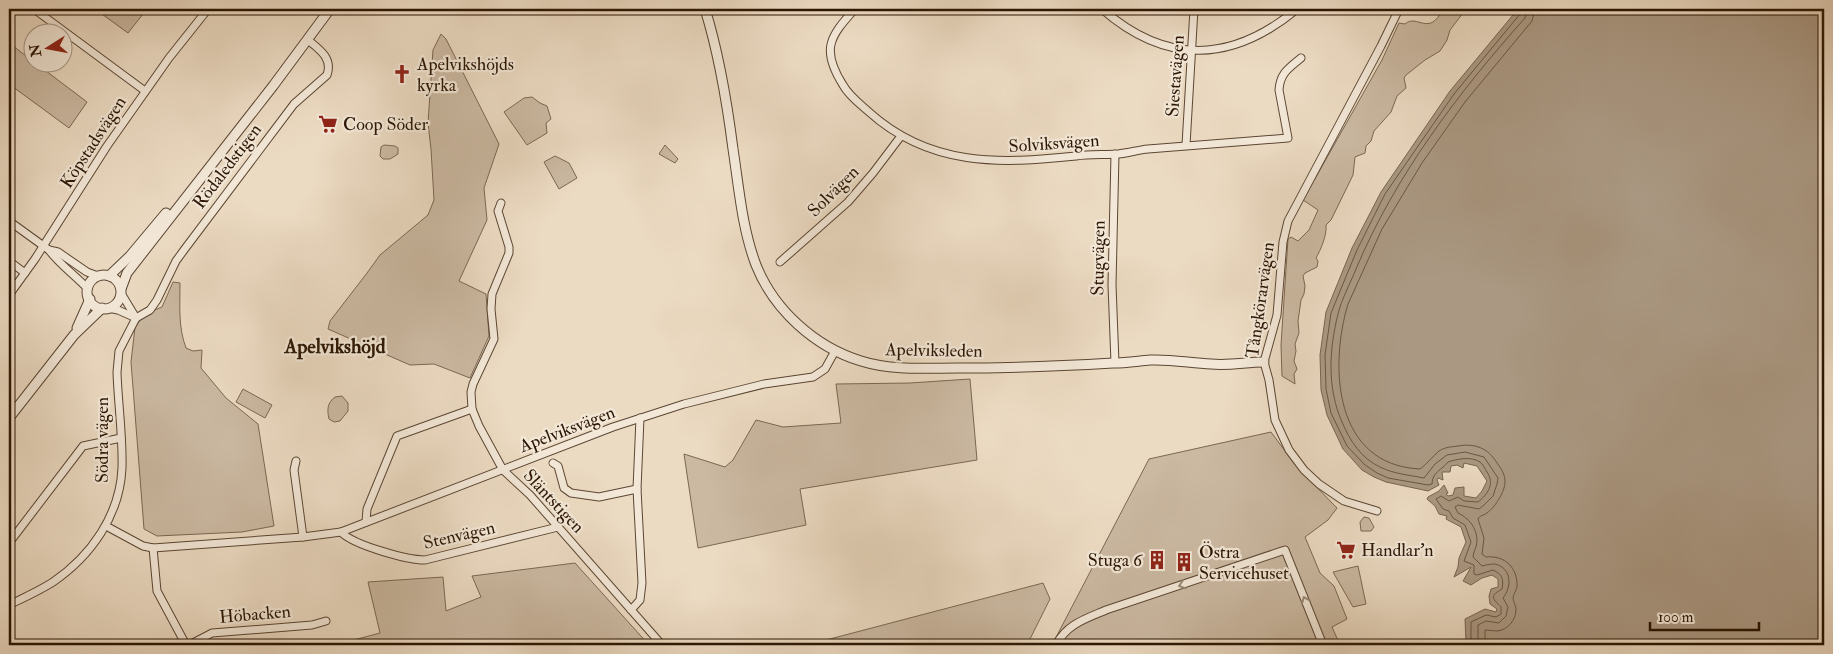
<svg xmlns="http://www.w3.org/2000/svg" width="1833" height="654" font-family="'IM FELL Double Pica',serif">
<rect width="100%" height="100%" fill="#ecdbc3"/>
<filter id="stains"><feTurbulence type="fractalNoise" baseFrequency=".004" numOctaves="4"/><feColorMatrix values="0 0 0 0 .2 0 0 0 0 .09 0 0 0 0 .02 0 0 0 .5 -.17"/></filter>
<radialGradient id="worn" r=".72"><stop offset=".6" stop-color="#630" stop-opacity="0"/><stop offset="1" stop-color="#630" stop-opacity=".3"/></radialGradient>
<g fill="#cbb9a2" stroke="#7b6752">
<polygon points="95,9 147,9 128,33"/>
<path d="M1443,9H1466L1450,30L1447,40L1440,51L1425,60L1406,75L1404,78L1406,88L1397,96L1391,112L1374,131L1371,141L1366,146L1365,153L1355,157L1353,175L1331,220L1326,225C1327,235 1321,249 1316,258L1318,261L1317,267L1305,273L1303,276L1305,286L1304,294L1301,300L1298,321L1299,333L1295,344L1296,351L1294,361L1297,369L1294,374L1295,384L1282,376L1281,345L1288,239L1291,237L1298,241L1309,230L1318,210L1303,200L1382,60L1399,23L1405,24C1417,13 1429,38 1443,9Z"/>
<polygon points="441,34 446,39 499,144 484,188 487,220 459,281 486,294 489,336 470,378 434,364 410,365 328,329 330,321 367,273 380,255 428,215 434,200 431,149 428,123 433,50"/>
<polygon points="9,43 87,102 69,128 9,84"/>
<polygon points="532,97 540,103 547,106 551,119 546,123 547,133 527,145 504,112 524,98"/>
<polygon points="384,145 395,146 398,148 398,154 390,159 383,159 380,156 381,147"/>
<polygon points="665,145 678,159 675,163 659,154"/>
<polygon points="555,156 569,163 577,178 559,189 544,162"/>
<path d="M173,282L180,283C180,305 178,327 186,348L193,351L202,350L201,368L226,398L258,424L274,526L242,532L157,536L144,529L131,362L135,327L145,314L162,307Z"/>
<polygon points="970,379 977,460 800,489 806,525 698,548 684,454 725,467 733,460 756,420 783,427 841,423 836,384 910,383"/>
<polygon points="243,389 272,405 265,418 236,402"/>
<path d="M342,396L348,403V411L340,421L334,422L329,419C327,410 327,403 335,397Z"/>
<polygon points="1271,432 1296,466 1337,508 1328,520 1305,537 1320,573 1334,586 1347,619 1332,627 1340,645 1052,645 1149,459"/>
<polygon points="1364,517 1369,518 1374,527 1371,531 1361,531 1360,522"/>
<polygon points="575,563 649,645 335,645 380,633 368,582 443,577 446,611 481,597 472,576"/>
<polygon points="1358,566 1366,604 1353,607 1333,572"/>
<polygon points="1043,583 1050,599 1027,645 807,645"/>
</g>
<polygon fill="#aa9882" stroke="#77644f" points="1518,9 1824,9 1824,645 1472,645 1466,643 1465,619 1485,609 1496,612 1497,609 1490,604 1489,596 1491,589 1498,587 1498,579 1492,575 1482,578 1471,585 1463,581 1471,567 1454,577 1458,567 1459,558 1466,542 1461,527 1446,519 1447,516 1439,514 1435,506 1427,499 1428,497 1439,491 1444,485 1448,493 1446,494 1448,496 1453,495 1455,488 1464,487 1464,496 1476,498 1482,491 1487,481 1477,466 1464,463 1463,468 1457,465 1451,466 1450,472 1442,472 1443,480 1438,478 1437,480 1439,485 1428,491 1386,482 1374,477 1362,470 1343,449 1327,415 1321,390 1320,355 1326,312 1352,248 1381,192 1450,91"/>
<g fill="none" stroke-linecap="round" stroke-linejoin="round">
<g stroke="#6a5642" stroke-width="1">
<path d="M1471,645V622L1486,615L1496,617L1501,614V607C1498,603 1489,598 1496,593C1498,591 1501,590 1502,589C1504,579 1502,574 1493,570L1477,575L1474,574V565L1464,561L1471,542L1465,525L1453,518L1449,511L1443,509L1436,499L1441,496L1449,501L1458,497L1464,501L1478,502C1488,494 1495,484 1487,472C1485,469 1483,464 1480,462C1471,456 1457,459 1448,462C1442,470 1432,472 1432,484L1428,485L1388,478L1377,473L1365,465L1347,446L1331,413L1326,389L1325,355L1331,313L1357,250L1385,194L1454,94L1520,14L1521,9"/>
<path d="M1478,645V625L1486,621L1499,623L1506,616L1508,607L1503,598C1512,587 1512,568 1495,564C1490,564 1486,565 1482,566L1473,557C1473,552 1477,547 1477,541C1477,528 1469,518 1458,513L1455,507L1458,505L1479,509L1484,505L1493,496L1497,484L1498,478L1484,457L1465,452L1447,455L1435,464L1424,478C1409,475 1394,474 1380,467C1361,458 1350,441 1342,422C1327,388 1329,350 1338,314C1342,298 1350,284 1356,269C1395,176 1458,93 1525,18L1527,9"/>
<path d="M1485,645V630C1489,630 1493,631 1497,631C1508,630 1516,620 1516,609C1516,606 1513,601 1513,598C1513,595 1516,591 1517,587C1518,568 1505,555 1486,557L1482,554L1484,538L1478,519C1480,515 1483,516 1487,513C1495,507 1501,497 1504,488C1507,478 1503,471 1497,463C1488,448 1475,443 1458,446C1451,447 1445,447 1439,451C1432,457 1427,464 1420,469C1334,465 1329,367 1348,304L1382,229L1422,163L1465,102L1532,21L1535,9"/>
</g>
<g stroke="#5b4633" stroke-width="9">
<g id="minor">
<polyline points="34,9 145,91"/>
<path d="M855,9C829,37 821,50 843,85C849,96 860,104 869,112C930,167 1000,164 1076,156C1090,154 1104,155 1118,154C1128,153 1138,150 1148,149C1194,145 1241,142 1288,138L1279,90C1280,73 1289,68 1301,58"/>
<path d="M1102,9C1166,65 1232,63 1297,9"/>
<polyline points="1186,145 1194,9"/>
<polyline points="1115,154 1112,285 1115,363"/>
<polyline points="501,203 498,211 509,247 509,253 492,294 491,309 494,339 473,384 471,392 472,409 479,426 503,470 530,495 662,645"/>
<polyline points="9,221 49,250 58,252 87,272 98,276"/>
<path d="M49,250C58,263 76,276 88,289"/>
<polyline points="9,261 25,273"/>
<polyline points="780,262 848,202 873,173 901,136"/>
<polyline points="121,293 136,318"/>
<polyline points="9,295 35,259 107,146 169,58 208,9"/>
<polyline points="108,308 118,310 136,318"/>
<polyline points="296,461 294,470 303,537"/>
<polyline points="553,463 558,466 564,488 571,493 599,497 637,489"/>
<polyline points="1377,511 1344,501 1319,484 1304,470 1289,450 1275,420 1269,380 1264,362 1277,315 1283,242 1288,221 1381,46 1399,9"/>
<polyline points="366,522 367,509 397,436 472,409"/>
<polyline points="106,526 143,546 153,548 303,537 341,532 613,427 684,404 764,384 813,377 825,369 835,351"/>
<path d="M341,532C353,545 407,560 425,560L558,527"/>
<polyline points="9,543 83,446 121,438"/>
<polyline points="153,548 157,591 186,645"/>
<path d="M9,605C23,598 39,591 53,582C91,556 120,515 122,468C123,436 118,404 117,372L119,351L136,318L150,310L157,300L176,261L184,250L294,104L327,75C333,58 319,49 308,40"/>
<polyline points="631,610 640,600 642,583 637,489 640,418"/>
<polyline points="189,645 212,633 312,625 326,621"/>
<path d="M1056,645C1067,624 1085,619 1106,610L1285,550L1323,645"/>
</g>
</g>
<g stroke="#5b4633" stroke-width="11">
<g id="tertiary">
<path d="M705,9C719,54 727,102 733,149C739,188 742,228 756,265C774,310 815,347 861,361C893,371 926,368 958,368C1010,368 1062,366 1113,363C1126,363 1138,361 1150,360C1171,359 1190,363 1211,364C1229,366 1246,362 1264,362"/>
<circle cx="104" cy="292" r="17"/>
<polyline points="109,276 130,256 166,213"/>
<polyline points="121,289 127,273 273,86 330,9"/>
<polyline points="77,328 90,299"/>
<polyline points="9,418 74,335 102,308"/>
</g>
</g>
<use href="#minor" stroke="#f3e8d8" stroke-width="7"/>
<use href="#tertiary" stroke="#f3e8d8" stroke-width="9"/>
</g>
<defs><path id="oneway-chevron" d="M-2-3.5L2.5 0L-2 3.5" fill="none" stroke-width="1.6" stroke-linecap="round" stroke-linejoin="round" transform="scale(1.25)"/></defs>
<g stroke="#998978">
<use href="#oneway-chevron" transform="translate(1182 585) rotate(162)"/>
<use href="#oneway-chevron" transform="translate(1305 600) rotate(-112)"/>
</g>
<defs>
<g id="church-bare" transform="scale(1.5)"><path d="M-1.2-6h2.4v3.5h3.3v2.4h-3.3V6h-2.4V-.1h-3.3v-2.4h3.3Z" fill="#8f2418" stroke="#f3e8d8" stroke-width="2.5" paint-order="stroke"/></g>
<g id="supermarket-bare" transform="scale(1.5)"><path d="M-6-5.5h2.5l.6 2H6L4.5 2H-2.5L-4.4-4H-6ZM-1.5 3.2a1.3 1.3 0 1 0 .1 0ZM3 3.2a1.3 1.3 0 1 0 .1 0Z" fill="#8f2418" stroke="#f3e8d8" stroke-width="2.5" paint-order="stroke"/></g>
<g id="building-bare" transform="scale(1.5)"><path d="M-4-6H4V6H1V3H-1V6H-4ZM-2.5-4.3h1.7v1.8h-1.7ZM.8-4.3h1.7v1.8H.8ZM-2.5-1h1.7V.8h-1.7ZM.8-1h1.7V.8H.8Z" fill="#8f2418" stroke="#f3e8d8" stroke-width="2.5" paint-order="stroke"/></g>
</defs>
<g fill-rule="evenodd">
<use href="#church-bare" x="402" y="74"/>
<use href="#supermarket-bare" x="328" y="124"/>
<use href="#supermarket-bare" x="1346" y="550"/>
<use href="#building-bare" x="1157" y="560"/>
<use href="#building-bare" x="1184" y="562"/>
</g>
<g text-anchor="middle" stroke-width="4.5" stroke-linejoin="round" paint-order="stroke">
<g font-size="18" fill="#2b1503" stroke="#f3e8d8" text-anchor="start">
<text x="417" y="70">Apelvikshöjds<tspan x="417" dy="21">kyrka</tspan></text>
<text x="343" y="130">Coop Söder</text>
<text x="1361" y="556">Handlar'n</text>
<text x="1199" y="558">Östra<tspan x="1199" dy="21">Servicehuset</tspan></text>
<text x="1142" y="566" text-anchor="end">Stuga 6</text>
</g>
<g font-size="18" fill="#2b1503" stroke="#f3e8d8">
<text transform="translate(1175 76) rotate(-86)" y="6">Siestavägen</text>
<text transform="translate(93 142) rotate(-57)" y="6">Köpstadsvägen</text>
<text transform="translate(1054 143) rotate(-4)" y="6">Solviksvägen</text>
<text transform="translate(227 166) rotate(-53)" y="6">Rödaledstigen</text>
<text transform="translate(833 191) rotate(-45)" y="6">Solvägen</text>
<text transform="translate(1098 258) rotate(-89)" y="6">Stugvägen</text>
<text transform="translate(1260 300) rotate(-82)" y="6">Tångkörarvägen</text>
<text transform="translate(934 350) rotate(1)" y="6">Apelviksleden</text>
<text transform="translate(567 429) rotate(-21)" y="6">Apelviksvägen</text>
<text transform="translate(102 440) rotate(-90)" y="6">Södra vägen</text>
<text transform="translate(554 501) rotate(47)" y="6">Släntstigen</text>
<text transform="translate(459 535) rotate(-13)" y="6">Stenvägen</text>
<text transform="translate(255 614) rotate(-5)" y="6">Höbacken</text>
</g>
<g font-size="20" font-weight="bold" fill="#2b1503" stroke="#f3e8d8">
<text x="335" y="353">Apelvikshöjd</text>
</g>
</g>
<rect width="1833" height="654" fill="none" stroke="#ecdbc3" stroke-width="30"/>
<rect x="10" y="10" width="1813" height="634" fill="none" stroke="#2b1503" stroke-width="2.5"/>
<rect x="15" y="15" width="1803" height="624" fill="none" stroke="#2b1503"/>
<g transform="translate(48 48) rotate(259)"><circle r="24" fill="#f3e8d8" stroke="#a39483"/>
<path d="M0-4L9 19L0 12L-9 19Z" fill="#8f2418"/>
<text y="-8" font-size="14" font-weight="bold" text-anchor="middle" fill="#2b1503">N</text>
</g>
<path d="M1650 622v8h109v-8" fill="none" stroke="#2b1503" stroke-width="2.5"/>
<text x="1658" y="622" font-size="15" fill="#2b1503" stroke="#f3e8d8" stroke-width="4" paint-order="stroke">100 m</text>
<rect width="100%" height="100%" filter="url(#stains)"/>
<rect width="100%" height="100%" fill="url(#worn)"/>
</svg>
